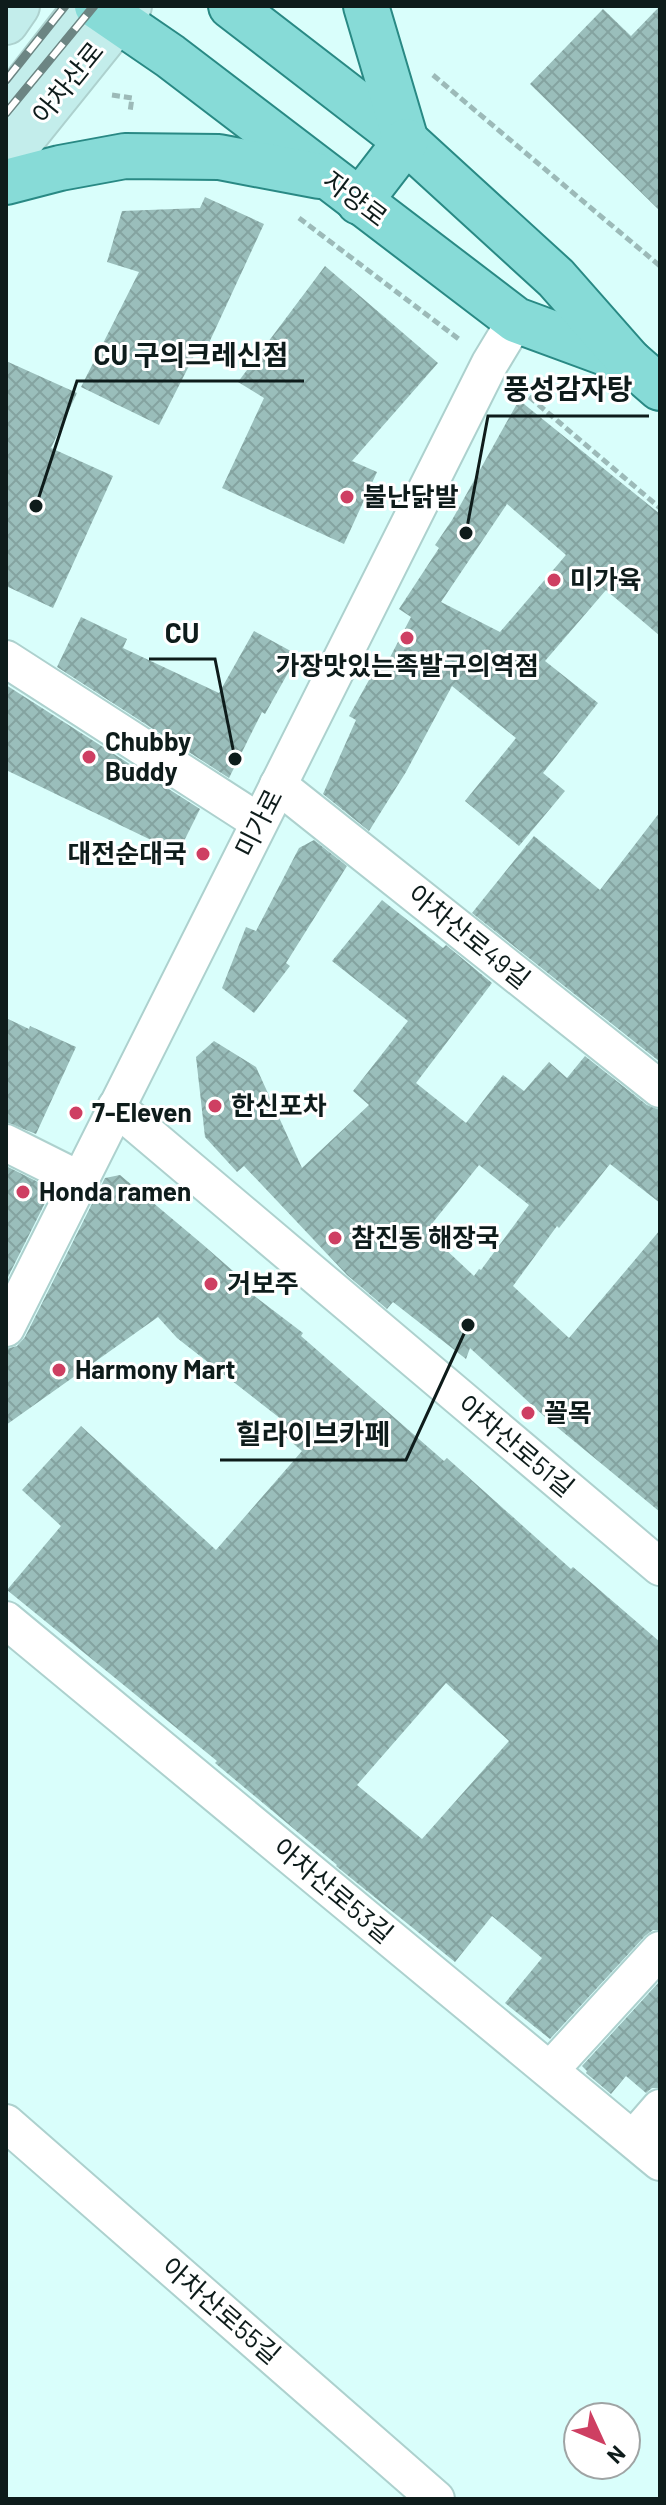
<svg xmlns="http://www.w3.org/2000/svg" width="666" height="2505" font-family="Barlow,'Noto Sans KR',sans-serif">
<defs>
<pattern id="building-cross-hatch" width="8" height="8" patternUnits="userSpaceOnUse" patternTransform="scale(2)"><rect width="8" height="8" fill="#9abebb"/><path d="M0 0l8 8M0 8l8-8" fill="none" stroke="#84a3a0"/></pattern>
</defs>
<rect width="100%" height="100%" fill="#d9fefb"/>
<g fill="url(#building-cross-hatch)" fill-rule="evenodd">
<polygon points="660,6 660,211 530,84 603,9 631,36"/>
<polygon points="205,197 264,224 202,358 195,354 159,425 81,387 139,272 107,262 122,211 200,208"/>
<polygon points="325,266 438,363 352,461 377,472 344,544 222,488 264,398 238,382"/>
<polygon points="6,361 77,393 51,448 113,476 53,608 6,586"/>
<path d="M519,400L660,514V636L606,590L545,661L598,703L543,773L565,791L519,846L465,801L516,738L452,686L406,772L369,831L323,794L356,720L349,716L379,662L386,665L411,617L399,609L439,548L435,545L452,520ZM507,504L566,555L500,632L441,602Z"/>
<polygon points="81,617 127,639 123,648 219,693 254,631 298,655 265,714 262,712 229,778 57,667"/>
<polygon points="6,685 200,809 178,853 6,770"/>
<polygon points="660,812 660,1062 472,913 534,836 600,890"/>
<polygon points="314,840 347,866 286,963 290,966 254,1013 222,988 246,927 256,931 299,848"/>
<path d="M382,900L443,948L446,945L492,983L416,1083L466,1123L503,1075L524,1091L549,1062L567,1078L585,1056L647,1105L660,1110V1203L610,1164L559,1228L557,1226L513,1286L569,1338L660,1230V1512L546,1418L470,1348L466,1359L393,1302L387,1309L347,1275L244,1166L237,1172L205,1137L196,1057L214,1041L256,1067L302,1168L369,1105L353,1091L408,1021L332,961ZM479,1165L529,1205L481,1270L479,1269L474,1276L426,1231Z"/>
<polygon points="6,1018 29,1029 30,1026 76,1047 36,1134 6,1122"/>
<polygon points="6,1166 52,1189 6,1281"/>
<path d="M120,1175L201,1243L249,1285L245,1289L303,1333L301,1336L444,1461L447,1458L571,1569L573,1567L660,1642V1930H653L645,1936L550,2039L505,2003L542,1958L492,1916L455,1962L336,1866L337,1865L215,1763L217,1761L7,1590L61,1526L22,1490L81,1426L216,1550L302,1451L274,1427L281,1419L177,1338L158,1317L6,1425V1349L17,1346L25,1337L105,1178ZM446,1683L509,1741L422,1839L357,1785Z"/>
<polygon points="660,1981 660,2088 652,2088 646,2093 626,2076 611,2094 586,2073 587,2071 582,2066"/>
</g>
<g fill="none" stroke-linecap="round" stroke-linejoin="round">
<g stroke="#add1ce" stroke-width="40">
<g id="minor">
<polyline points="6,659 259,822"/>
<polyline points="278,785 660,1089"/>
<polyline points="116,1107 660,1567"/>
<polyline points="6,1143 80,1180"/>
<polyline points="6,1328 490,363 516,320"/>
<polyline points="6,1620 660,2162"/>
<polyline points="550,2070 660,1950"/>
<polyline points="6,2123 436,2499"/>
<polyline points="633,2139 660,2108"/>
</g>
</g>
<g stroke="#add1ce" stroke-width="48">
<g id="secondary">
<polyline points="6,22 17,6"/>
<polyline points="6,110 87,6"/>
<polyline points="6,159 129,6"/>
</g>
</g>
<g stroke="#298984" stroke-width="48">
<g id="primary">
<polyline points="97,6 170,56 516,320 630,362"/>
<polyline points="231,6 406,141 556,278 630,362 660,388"/>
<polyline points="366,6 406,141"/>
<polyline points="6,182 60,168 125,156 219,157 319,176"/>
<polyline points="359,202 406,141"/>
</g>
</g>
<g stroke="#9cbab8" stroke-width="5" stroke-dasharray="8 4" stroke-linecap="butt">
<polyline points="433,75 660,266"/>
<polyline points="112,95 132,98 130,112"/>
<polyline points="299,218 460,340"/>
<polyline points="520,389 660,508"/>
</g>
<use href="#minor" stroke="#fff" stroke-width="36"/>
<use href="#secondary" stroke="#c3edeb" stroke-width="44"/>
<use href="#primary" stroke="#87dbd7" stroke-width="44"/>
<g stroke="#6c8583" stroke-width="9">
<g id="rail">
<polyline points="6,80 65,6"/>
<polyline points="6,113 94,6"/>
</g>
</g>
<use href="#rail" stroke="#fff" stroke-width="6" stroke-dasharray="18" stroke-linecap="butt"/>
</g>
<g fill="#ce3f62" stroke="#fff" stroke-width="3">
<circle cx="347" cy="497" r="8"/>
<circle cx="554" cy="580" r="8"/>
<circle cx="407" cy="638" r="8"/>
<circle cx="89" cy="757" r="8"/>
<circle cx="203" cy="854" r="8"/>
<circle cx="215" cy="1106" r="8"/>
<circle cx="76" cy="1113" r="8"/>
<circle cx="23" cy="1192" r="8"/>
<circle cx="335" cy="1238" r="8"/>
<circle cx="211" cy="1284" r="8"/>
<circle cx="59" cy="1370" r="8"/>
<circle cx="528" cy="1413" r="8"/>
</g>
<g text-anchor="middle" stroke-width="6" stroke-linejoin="round" paint-order="stroke">
<g font-size="26" fill="#0e1c1b" stroke="#fff">
<text transform="translate(68 83) rotate(-51)" y="9">아차산로</text>
<text transform="translate(355 199) rotate(37)" y="9">자양로</text>
<text transform="translate(259 823) rotate(-63)" y="9">미가로</text>
<text transform="translate(469 937) rotate(39)" y="9">아차산로49길</text>
<text transform="translate(516 1446) rotate(40)" y="9">아차산로51길</text>
<text transform="translate(333 1891) rotate(40)" y="9">아차산로53길</text>
<text transform="translate(221 2311) rotate(41)" y="9">아차산로55길</text>
</g>
<g font-size="26" font-weight="bold" fill="#0e1c1b" stroke="#fff" text-anchor="start">
<text x="363" y="506">불난닭발</text>
<text x="570" y="589">미가육</text>
<text x="407" y="675" text-anchor="middle">가장맛있는족발구의역점</text>
<text x="105" y="751">Chubby<tspan x="105" dy="30">Buddy</tspan></text>
<text x="187" y="863" text-anchor="end">대전순대국</text>
<text x="231" y="1115">한신포차</text>
<text x="92" y="1122">7-Eleven</text>
<text x="39" y="1201">Honda ramen</text>
<text x="351" y="1247">참진동 해장국</text>
<text x="227" y="1293">거보주</text>
<text x="75" y="1379">Harmony Mart</text>
<text x="544" y="1422">꼴목</text>
</g>
</g>
<path fill="none" stroke="#0e1c1b" stroke-width="3" d="M36 506L77 381H304M466 533L488 416H649M235 759L215 659H149M468 1325L406 1460H220"/>
<g fill="#0e1c1b" stroke="#fff" stroke-width="3">
<circle cx="36" cy="506" r="8"/>
<circle cx="466" cy="533" r="8"/>
<circle cx="235" cy="759" r="8"/>
<circle cx="468" cy="1325" r="8"/>
</g>
<g font-size="28" text-anchor="middle" font-weight="bold" fill="#0e1c1b" stroke="#fff" stroke-width="6" stroke-linejoin="round" paint-order="stroke">
<text x="191" y="365">CU 구의크레신점</text>
<text x="568" y="399">풍성감자탕</text>
<text x="182" y="643">CU</text>
<text x="313" y="1444">힐라이브카페</text>
</g>
<rect width="666" height="2505" fill="none" stroke="#0e1c1b" stroke-width="16"/>
<g transform="translate(602 2441) rotate(134)"><circle r="38" fill="#ffffff" stroke="#9fa4a4" stroke-width="2"/>
<path d="M0-6L14 30L0 20L-14 30Z" fill="#ce3f62"/>
<text y="-12" font-size="22" font-weight="bold" text-anchor="middle" fill="#0e1c1b">N</text>
</g>
</svg>
